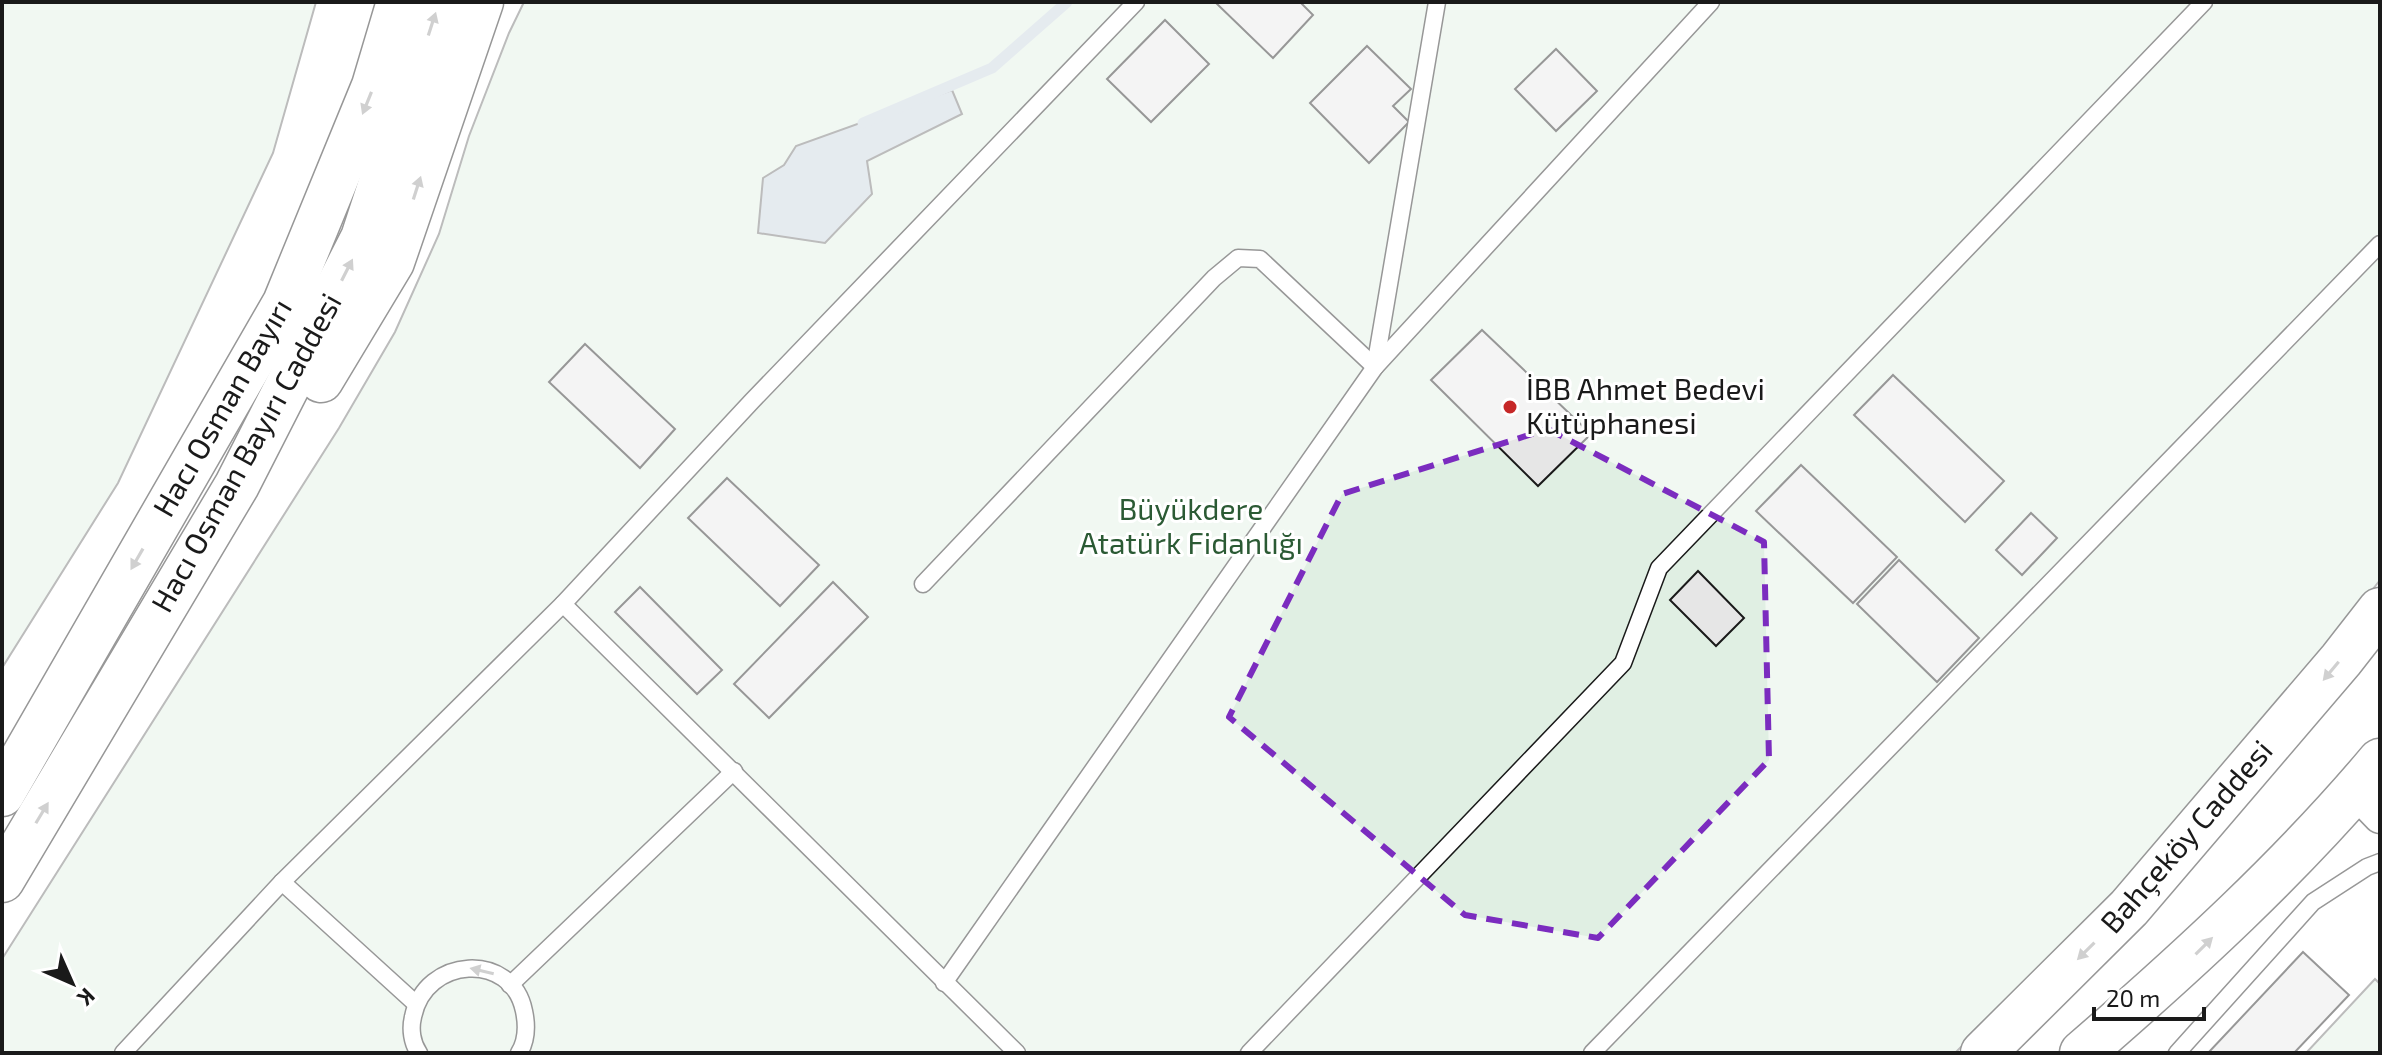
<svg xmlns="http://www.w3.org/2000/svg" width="2382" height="1055" font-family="'Exo 2',sans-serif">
<rect width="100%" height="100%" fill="#fff"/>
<g fill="#e0efe3" stroke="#6a6a6a" stroke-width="2">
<polygon points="2,2 316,2 273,153 118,483 2,668"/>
<polygon points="524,2 2380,2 2380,580 2292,693 2103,905 1955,1053 2,1053 2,959 339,428 395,332 439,234 469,136 509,33"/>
<polygon points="2375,979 2380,984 2380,1053 2306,1053"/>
</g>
<polygon fill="#c6d2dc" stroke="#6a6a6a" stroke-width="2" points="952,90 962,114 867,161 872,194 825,243 758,233 763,178 784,165 796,146"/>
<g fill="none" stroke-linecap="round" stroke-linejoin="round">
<polyline stroke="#c6d2dc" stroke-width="11" points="863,123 992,68 1067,2"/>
</g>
<g fill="#e6e6e6" stroke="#1a1a1a" stroke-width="2">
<polygon points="1215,2 1300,2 1313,15 1273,58"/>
<polygon points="1165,20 1209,64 1151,122 1107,79"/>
<polygon points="1367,46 1411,89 1393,106 1409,122 1369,163 1310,103"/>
<polygon points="1556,49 1597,91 1556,131 1515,89"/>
<polygon points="1482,330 1591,434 1538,486 1431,380"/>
<polygon points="585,344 675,429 640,468 549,382"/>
<polygon points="1893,375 2004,481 1965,522 1854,415"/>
<polygon points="1801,465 1897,557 1853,603 1756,511"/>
<polygon points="727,478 819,565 780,606 688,518"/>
<polygon points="2031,513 2057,538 2022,575 1996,550"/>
<polygon points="1899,560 1979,638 1937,682 1857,604"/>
<polygon points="1698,571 1744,618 1716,646 1670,600"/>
<polygon points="833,582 868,617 769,718 734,684"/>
<polygon points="640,587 722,670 697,694 615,612"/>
<polygon points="2303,952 2349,995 2294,1053 2208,1053"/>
</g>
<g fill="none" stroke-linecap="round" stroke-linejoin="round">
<g stroke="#1a1a1a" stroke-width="19">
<g id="lane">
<polyline points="1375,367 1437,2"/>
<polyline points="923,584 1214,278 1238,258 1260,259 1375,367"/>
<polyline points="563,604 752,401 1136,2"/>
<polyline points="282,882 415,1003"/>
<polyline points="944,983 1375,367 1711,2"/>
<polyline points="510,985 734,771"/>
<polyline points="123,1053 282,882 563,604 1017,1053"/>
<path d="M419,1053C412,1043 410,1029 413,1017C425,956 512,951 524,1011C527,1025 527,1040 519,1053"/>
<polyline points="1249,1053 1623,663 1659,568 2204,2"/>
<polyline points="1592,1053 2380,244"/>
<polyline points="2177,1053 2313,902 2367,867 2380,862"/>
</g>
</g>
<g stroke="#1a1a1a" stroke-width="35">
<polyline id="street" points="2355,791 2380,817"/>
</g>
<g stroke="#1a1a1a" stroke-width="47">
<g id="primary">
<polyline points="321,380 392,262 481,2"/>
<polyline points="2,794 285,303 374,86 399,2"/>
<polyline points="2,880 237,485 363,238 440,2"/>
<polyline points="1983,1053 2129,908 2341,660 2380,610"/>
<path d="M2082,1053C2187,962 2291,867 2380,761"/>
</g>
</g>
<use href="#lane" stroke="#fff" stroke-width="16"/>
<use href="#street" stroke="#fff" stroke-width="32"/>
<use href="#primary" stroke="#fff" stroke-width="44"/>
</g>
<defs><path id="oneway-solid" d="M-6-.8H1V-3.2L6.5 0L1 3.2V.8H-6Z" transform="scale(2)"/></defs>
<g fill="#989898">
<use href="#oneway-solid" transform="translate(432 24) rotate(-72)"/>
<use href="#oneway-solid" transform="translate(367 103) rotate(112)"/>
<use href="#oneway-solid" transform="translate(417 188) rotate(-72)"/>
<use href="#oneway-solid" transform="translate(347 270) rotate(-63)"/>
<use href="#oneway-solid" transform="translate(137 559) rotate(120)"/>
<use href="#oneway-solid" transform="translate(2331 671) rotate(130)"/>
<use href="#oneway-solid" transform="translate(42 813) rotate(-59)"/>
<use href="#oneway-solid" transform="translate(2204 946) rotate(-45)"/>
<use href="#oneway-solid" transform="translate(2086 951) rotate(135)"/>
<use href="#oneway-solid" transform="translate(482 971) rotate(-167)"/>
</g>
<path d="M0 0H2382V1055H0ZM1548,429L1764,542L1769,760L1598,938L1465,915L1229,717L1342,494Z" fill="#fff" fill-opacity=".55" fill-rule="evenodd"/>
<path fill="none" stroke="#7b2cbf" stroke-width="6" stroke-dasharray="16 10" stroke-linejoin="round" d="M1548,429L1764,542L1769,760L1598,938L1465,915L1229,717L1342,494Z"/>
<circle fill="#c62828" stroke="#fff" stroke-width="3" cx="1510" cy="407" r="8"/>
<g text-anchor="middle" stroke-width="6" stroke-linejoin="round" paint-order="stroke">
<g font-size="30" fill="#1a1a1a" stroke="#fff" text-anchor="start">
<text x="1526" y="400">İBB Ahmet Bedevi<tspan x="1526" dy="34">Kütüphanesi</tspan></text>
</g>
<g font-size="30" fill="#1a1a1a" stroke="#fff">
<text transform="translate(223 408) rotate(-60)" y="10">Hacı Osman Bayırı</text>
<text transform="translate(247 453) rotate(-61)" y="10">Hacı Osman Bayırı Caddesi</text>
<text transform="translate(2187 837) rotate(-49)" y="10">Bahçeköy Caddesi</text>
</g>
<g font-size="30" fill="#2b5a34" stroke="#fff">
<text x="1191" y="520">Büyükdere<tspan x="1191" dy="34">Atatürk Fidanlığı</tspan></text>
</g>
</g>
<rect width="2382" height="1055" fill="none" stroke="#1a1a1a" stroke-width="8"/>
<g transform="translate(72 983) rotate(135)" stroke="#ffffff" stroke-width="6" paint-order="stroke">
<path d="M0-6L14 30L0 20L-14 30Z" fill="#1a1a1a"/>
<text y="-12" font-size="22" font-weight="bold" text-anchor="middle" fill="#1a1a1a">K</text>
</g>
<path d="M2094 1007v12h110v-12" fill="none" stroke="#1a1a1a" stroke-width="4"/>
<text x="2106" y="1007" font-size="24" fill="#1a1a1a" stroke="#ffffff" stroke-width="6" paint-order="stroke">20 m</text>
</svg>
